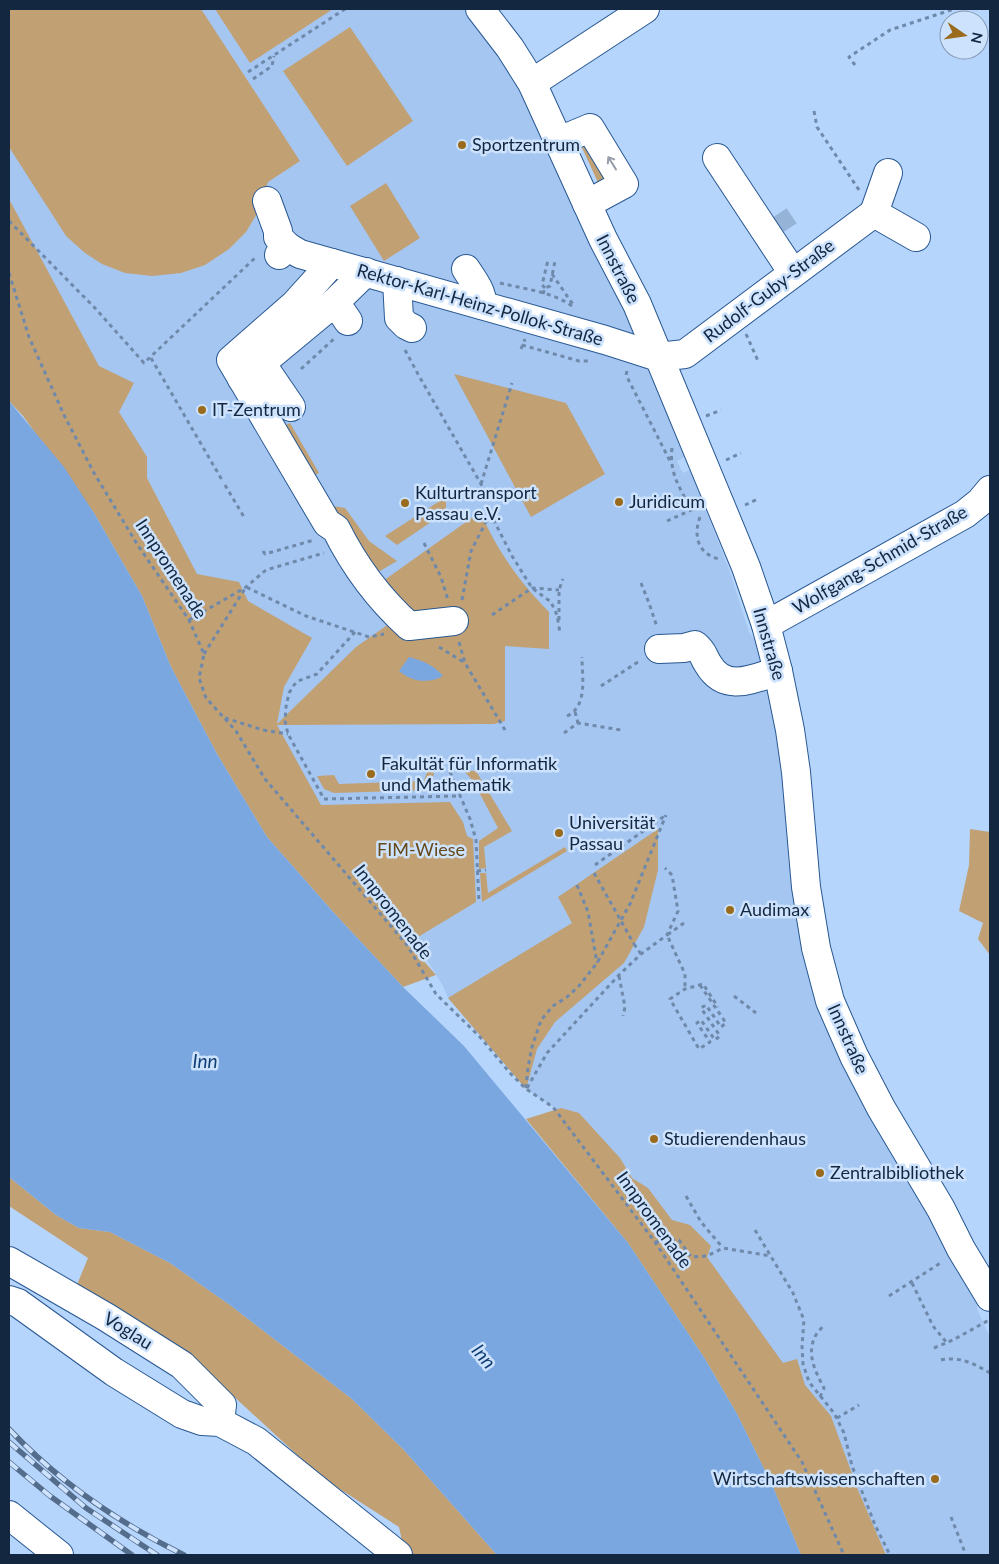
<svg xmlns="http://www.w3.org/2000/svg" width="999" height="1564" font-family="Lato,sans-serif">
<rect width="100%" height="100%" fill="#b6d5fd"/>
<polygon fill="#a5c6f1" points="9,9 480,9 603,239 647,367 685,457 677,461 683,473 690,470 729,569 749,632 778,671 816,948 978,1278 977,1309 990,1337 990,1555 844,1555 655,1242 553,1107 526,1089 448,998 443,986 414,938 265,779 9,273"/>
<g fill="#c1a073">
<polygon points="9,9 201,9 300,161 268,182 260,209 246,232 229,249 205,265 181,273 152,276 125,273 102,264 85,253 66,236 9,147"/>
<polygon points="215,9 333,9 250,63"/>
<polygon points="350,27 413,121 347,166 283,71"/>
<polygon points="579,139 613,178 600,187 579,141"/>
<polygon points="386,183 420,238 384,261 350,206"/>
<path d="M9,199L99,366L134,383L119,412L147,457V478L197,574L239,582L248,601L312,638L284,687L277,724L356,647L406,612L383,581L480,512C499,553 518,580 549,612V649L505,646V721L494,724L277,725L321,805L450,802L463,822L467,836L473,839L476,902L408,943L436,975L403,987L334,913L267,837L217,754L171,667L142,596L94,513L23,416L9,401Z"/>
<polygon points="454,374 566,403 605,474 531,517"/>
<polygon points="290,423 319,473 315,475 286,425"/>
<polygon points="446,497 446,512 397,545 385,536"/>
<polygon points="333,506 345,508 369,541 397,561 380,571 375,569"/>
<polygon points="464,771 476,771 512,831 484,847 486,868 479,869 479,841 498,828 473,781"/>
<polygon points="427,772 434,772 431,790 334,793 324,789 317,776 334,775 339,784 424,781"/>
<polygon points="658,829 658,870 644,927 624,963 555,1022 537,1049 526,1089 448,998 572,923 558,897"/>
<polygon points="970,829 990,832 990,955 978,939 983,923 959,911 969,865"/>
<polygon points="565,847 567,851 482,902 480,873 486,873 488,893"/>
<polygon points="561,1108 579,1113 620,1158 632,1178 648,1188 672,1220 690,1225 711,1246 707,1257 783,1363 797,1359 805,1385 831,1416 858,1490 886,1555 801,1555 773,1487 737,1414 705,1359 628,1243 526,1119"/>
<polygon points="9,1177 56,1215 79,1228 110,1232 170,1263 230,1305 352,1399 403,1449 497,1555 405,1555 399,1527 321,1477 216,1380 76,1287 88,1258 9,1206"/>
</g>
<g fill="#7aa7e0">
<polygon points="9,401 64,467 94,513 142,596 171,667 217,754 267,837 334,913 403,987 464,1046 628,1243 705,1359 737,1414 773,1487 801,1555 497,1555 403,1449 352,1399 230,1305 170,1263 110,1232 79,1228 56,1215 9,1177"/>
<path d="M409,657C423,661 434,665 443,676C428,684 412,682 399,671Z"/>
</g>
<g fill="none" stroke-linecap="round" stroke-linejoin="round">
<polyline stroke="#95b2d7" stroke-width="28" stroke-dasharray="28 14" stroke-linecap="butt" points="775,216 785,231"/>
<g stroke="#285892" stroke-width="30">
<g id="minor">
<polyline points="480,9 510,48 532,83 603,239 637,304 746,567 766,625 778,671 790,730 796,772 806,887 816,948 830,1001 854,1056 881,1108 941,1209 961,1249 990,1297"/>
<polyline points="532,83 645,9"/>
<polyline points="559,141 590,128 624,184 587,204"/>
<polyline points="717,158 793,273"/>
<polyline points="267,201 278,231 278,237 288,247"/>
<polyline points="874,213 916,237"/>
<polyline points="874,213 888,173"/>
<polyline points="279,255 288,247 300,254 605,340 658,357 685,354 874,213"/>
<path d="M332,263L295,304L231,360L327,523L336,529C354,565 379,599 409,626L454,621"/>
<path d="M466,269C473,280 483,292 482,305"/>
<polyline points="397,281 399,318 406,325 412,328"/>
<polyline points="335,302 348,321"/>
<polyline points="261,363 291,407"/>
<polyline points="242,379 335,302 366,272"/>
<polyline points="766,625 965,514 980,502 990,490"/>
<path d="M659,649L684,648L695,645C704,652 702,655 708,664C725,693 752,679 778,671"/>
<polyline points="9,1261 106,1317 182,1365 222,1405 220,1422"/>
<polyline points="9,1300 18,1303 114,1372 182,1414 202,1421 220,1422 256,1441 398,1555"/>
<polyline points="9,1515 59,1555"/>
</g>
</g>
<g stroke="#6f89ab" stroke-width="3" stroke-dasharray="4 4" stroke-linecap="butt">
<polyline points="855,65 849,57 890,30 954,9"/>
<polyline points="248,72 345,9"/>
<polyline points="253,79 272,66 274,56"/>
<polyline points="814,111 817,127 859,190"/>
<polyline points="9,221 95,308 144,363 257,256"/>
<polyline points="9,273 29,337 64,415 94,473 137,544 189,620 204,654 199,678 206,698 236,731 265,779 407,945 436,994 480,1037 510,1073 526,1089 553,1107 655,1242 802,1462 844,1555"/>
<polyline points="552,274 574,306"/>
<path d="M500,283C524,289 553,292 572,306"/>
<polyline points="545,288 542,285 548,260"/>
<polyline points="543,294 545,288 550,286 555,261"/>
<polyline points="746,334 759,363"/>
<polyline points="522,345 579,361 591,361"/>
<polyline points="521,349 525,339"/>
<polyline points="405,350 419,376 481,484 490,513 512,556 532,588 551,602 557,615 560,633"/>
<polyline points="151,358 222,480"/>
<polyline points="301,369 336,337"/>
<polyline points="627,371 626,375 670,461"/>
<polyline points="706,416 721,410"/>
<path d="M672,448C669,473 680,489 692,510"/>
<polyline points="726,460 741,453"/>
<polyline points="481,484 512,383"/>
<polyline points="225,485 244,517"/>
<polyline points="745,505 758,499"/>
<path d="M700,517C693,536 698,554 719,559"/>
<polyline points="667,521 698,507"/>
<polyline points="424,543 441,577 448,600"/>
<polyline points="263,551 265,554 314,540"/>
<polyline points="641,583 649,603 657,627"/>
<polyline points="462,600 471,551 490,514"/>
<polyline points="492,615 532,588 559,590"/>
<polyline points="189,620 246,587 266,570 324,553"/>
<polyline points="559,620 559,590 563,579"/>
<polyline points="355,632 317,674 298,681 294,685 289,693 286,707 285,721 288,734 324,799 460,796"/>
<polyline points="459,642 465,663 505,730"/>
<polyline points="439,647 465,663"/>
<polyline points="204,654 246,587 306,616 369,637 384,634"/>
<polyline points="601,686 641,660"/>
<polyline points="575,712 578,723"/>
<path d="M567,716C588,706 582,677 582,657"/>
<polyline points="225,718 263,730 288,734"/>
<polyline points="564,733 578,723 621,730"/>
<polyline points="450,772 470,819 476,840 479,902"/>
<polyline points="595,865 666,815"/>
<polyline points="477,871 486,870"/>
<polyline points="577,885 588,912 597,963"/>
<polyline points="684,923 667,935 685,974 685,989"/>
<polyline points="634,944 641,954"/>
<polyline points="619,976 625,1007 623,1016"/>
<polyline points="700,985 726,1023 721,1027 706,1005 701,1008 720,1036 715,1040 701,1020 697,1023 710,1042 699,1049 670,999 685,989 703,984 718,1007"/>
<polyline points="734,996 756,1013"/>
<polyline points="526,1088 528,1067 532,1047 541,1020 553,1006 567,997 579,986 597,963 630,904 666,815"/>
<polyline points="527,1088 547,1053 619,975 641,954 667,935 678,911 672,875 665,868"/>
<polyline points="686,1196 701,1222 723,1248"/>
<polyline points="755,1230 793,1293 804,1320 802,1346 803,1364 809,1382 834,1413 844,1433 852,1466 875,1525 890,1555"/>
<polyline points="655,1242 668,1240 679,1240 691,1257 707,1256 723,1248 771,1256"/>
<polyline points="912,1283 933,1326 947,1343"/>
<polyline points="889,1296 942,1262"/>
<polyline points="934,1348 953,1340 989,1320"/>
<path d="M941,1360C959,1356 975,1364 990,1373"/>
<path d="M820,1397L824,1388C816,1373 807,1356 814,1339C815,1335 820,1330 823,1326"/>
<polyline points="837,1418 859,1405"/>
<polyline points="951,1517 966,1555"/>
</g>
<use href="#minor" stroke="#fff" stroke-width="28"/>
<g stroke="#556d8c" stroke-width="5.5">
<g id="rail">
<path d="M9,1429C58,1481 119,1523 184,1555"/>
<polyline points="9,1442 86,1508 157,1555"/>
<polyline points="9,1462 50,1496 132,1555"/>
</g>
</g>
<use href="#rail" stroke="#cde2fd" stroke-width="4" stroke-dasharray="11" stroke-linecap="butt"/>
<polyline stroke="#6f89ab" stroke-width="3" stroke-dasharray="4 4" stroke-linecap="butt" points="594,873 634,944"/>
</g>
<defs><path id="oneway-shaft" d="M-6 0H5M1.5-3L5.5 0L1.5 3" fill="none" stroke-width="1.6" stroke-linecap="round" stroke-linejoin="round" transform="scale(1.25)"/></defs>
<use stroke="#959ea9" href="#oneway-shaft" transform="translate(612 163) rotate(-122)"/>
<g fill="#9a6b1c" stroke="#cde2fd" stroke-width="2">
<circle cx="462" cy="145" r="5"/>
<circle cx="202" cy="410" r="5"/>
<circle cx="619" cy="502" r="5"/>
<circle cx="405" cy="503" r="5"/>
<circle cx="371" cy="774" r="5"/>
<circle cx="559" cy="833" r="5"/>
<circle cx="730" cy="910" r="5"/>
<circle cx="654" cy="1139" r="5"/>
<circle cx="820" cy="1173" r="5"/>
<circle cx="935" cy="1479" r="5"/>
</g>
<g text-anchor="middle" stroke-width="5" stroke-linejoin="round" paint-order="stroke">
<g font-size="18" fill="#132740" stroke="#cde2fd" text-anchor="start">
<text x="472" y="151">Sportzentrum</text>
<text x="212" y="416">IT-Zentrum</text>
<text x="415" y="499">Kulturtransport<tspan x="415" dy="21">Passau e.V.</tspan></text>
<text x="629" y="508">Juridicum</text>
<text x="381" y="770">Fakultät für Informatik<tspan x="381" dy="21">und Mathematik</tspan></text>
<text x="569" y="829">Universität<tspan x="569" dy="21">Passau</tspan></text>
<text x="740" y="916">Audimax</text>
<text x="664" y="1145">Studierendenhaus</text>
<text x="830" y="1179">Zentralbibliothek</text>
<text x="925" y="1485" text-anchor="end">Wirtschaftswissenschaften</text>
</g>
<g font-size="18" fill="#132740" stroke="#cde2fd">
<text transform="translate(618 269) rotate(63)" y="6">Innstraße</text>
<text transform="translate(769 291) rotate(-37)" y="6">Rudolf-Guby-Straße</text>
<text transform="translate(480 305) rotate(16)" y="6">Rektor-Karl-Heinz-Pollok-Straße</text>
<text transform="translate(880 560) rotate(-30)" y="6">Wolfgang-Schmid-Straße</text>
<text transform="translate(171 569) rotate(57)" y="6">Innpromenade</text>
<text transform="translate(769 644) rotate(74)" y="6">Innstraße</text>
<text transform="translate(393 912) rotate(52)" y="6">Innpromenade</text>
<text transform="translate(848 1039) rotate(66)" y="6">Innstraße</text>
<text transform="translate(654 1220) rotate(54)" y="6">Innpromenade</text>
<text transform="translate(128 1331) rotate(32)" y="6">Voglau</text>
</g>
<g font-size="18" fill="#674818" stroke="#cde2fd">
<text x="421" y="856">FIM-Wiese</text>
</g>
<g font-size="19" font-style="italic" fill="#123f73" stroke="#cde2fd">
<text x="205" y="1068">Inn</text>
<text transform="translate(484 1356) rotate(50)" y="7">Inn</text>
</g>
</g>
<rect width="999" height="1564" fill="none" stroke="#132740" stroke-width="20"/>
<g transform="translate(964 35) rotate(103)"><circle r="24" fill="#cde2fd" stroke="#8397b1"/>
<path d="M0-4L9 19L0 12L-9 19Z" fill="#9a6b1c"/>
<text y="-8" font-size="14" font-weight="bold" text-anchor="middle" fill="#132740">N</text>
</g>
</svg>
